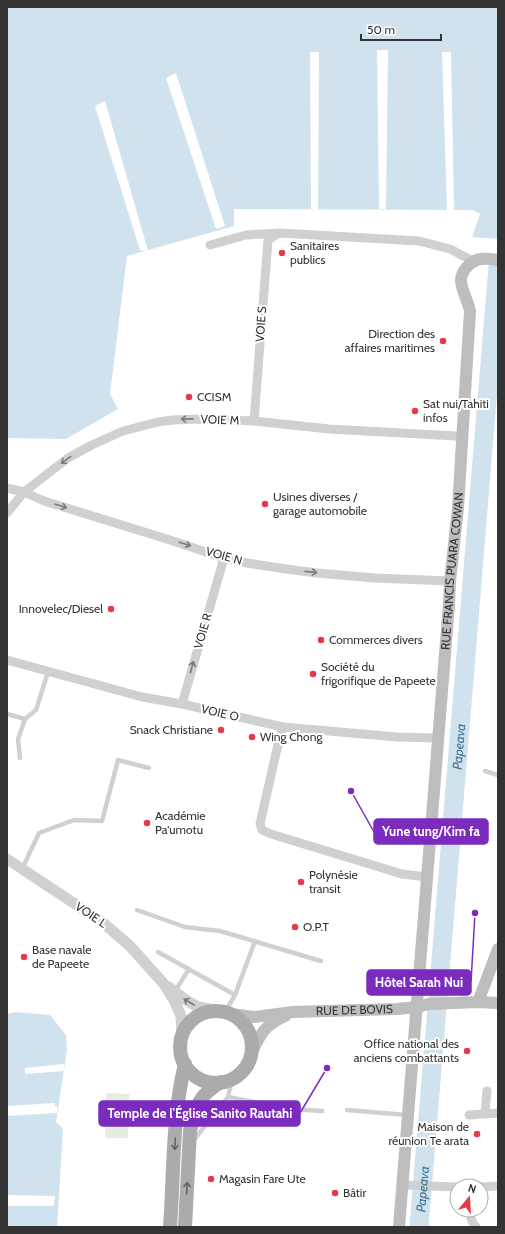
<svg xmlns="http://www.w3.org/2000/svg" width="505" height="1234" font-family="Cabin,sans-serif">
<rect width="100%" height="100%" fill="#fff"/>
<polygon fill="#e6ecdf" points="106,1093 129,1094 128,1138 105,1138"/>
<g fill="#cfe2ee">
<polygon points="7,7 498,7 498,239 472,237 480,214 473,210 234,209 234,226 127,256 110,394 118,409 66,439 7,438"/>
<polygon points="15,1012 50,1015 66,1035 67,1050 56,1122 63,1129 57,1227 7,1227 7,1014"/>
</g>
<g fill="#fff">
<polygon points="377,50 388,50 386,209 379,209"/>
<polygon points="310,52 319,52 318,209 311,209"/>
<polygon points="442,52 451,52 454,210 447,210"/>
<polygon points="176,73 225,226 216,229 166,78"/>
<polygon points="105,101 148,251 140,250 95,106"/>
<polygon points="64,1064 64,1071 25,1074 25,1068"/>
<polygon points="55,1103 55,1106 57,1106 57,1113 7,1116 7,1106"/>
<polygon points="7,1195 55,1196 54,1206 7,1206"/>
</g>
<g fill="none" stroke-linecap="round" stroke-linejoin="round">
<path stroke="#cfe2ee" stroke-width="19" id="s1" d="M419,1227L498,266"/>
<g stroke="#d0d0d0" stroke-width="4.5">
<polyline points="7,714 25,719"/>
<polyline points="20,758 18,739 25,719 36,710 48,672"/>
<polyline points="485,771 498,775"/>
<polyline points="22,869 39,833 74,820 102,821 118,760 149,768"/>
<polyline points="137,910 185,927 220,931 321,961"/>
<polyline points="158,952 235,995"/>
<polyline points="175,991 189,969"/>
<polyline points="225,1012 235,995 255,941"/>
<polyline points="228,1097 291,1109 322,1111"/>
<polyline points="347,1110 407,1115"/>
<polyline points="193,1141 228,1097 230,1088 230,1080"/>
</g>
<g stroke="#d0d0d0" stroke-width="9">
<polyline points="210,245 246,235 280,233 419,241 450,249 473,261"/>
<polyline points="254,421 268,240 279,233"/>
<polyline points="7,488 24,492 44,501 170,540 224,558 247,563 286,569 317,573 375,578 450,581"/>
<polyline points="7,513 24,492 68,458 92,445 123,431 158,422 173,420 200,419 254,421 329,429 456,436 461,439"/>
<polyline points="7,660 142,697 182,704 283,727 397,737 438,738"/>
<polyline points="182,704 224,558"/>
<polyline points="283,727 277,749 260,824 262,830 271,834 402,874 427,877"/>
<polyline points="485,1114 487,1091"/>
<polyline points="469,1115 498,1113"/>
<polyline points="402,1185 457,1187"/>
<polyline points="481,1187 498,1186"/>
<path d="M470,1210C470,1217 471,1222 476,1227"/>
</g>
<g stroke="#d0d0d0" stroke-width="11">
<polyline points="7,859 101,921 130,946 164,984 175,1002 181,1016 182,1035"/>
<polyline points="169,987 186,1000 196,1006 219,1011"/>
</g>
<g stroke="#bdbdbd" stroke-width="12">
<polyline points="478,1002 498,949"/>
<path id="s2" d="M231,1014L254,1017L293,1012L397,1009L417,1007L429,1004L478,1002L498,1003"/>
<path d="M251,1054C260,1035 264,1025 285,1016"/>
<path id="s3" d="M399,1227L449,604L450,581L458,508L470,311C468,301 462,292 461,281C461,276 463,271 467,267C475,257 486,258 498,260"/>
</g>
<g stroke="#ababab" stroke-width="14">
<circle cx="216" cy="1047" r="36"/>
<path d="M170,1227C174,1173 172,1117 185,1064"/>
<path d="M185,1227L190,1131C195,1107 199,1095 221,1082"/>
</g>
</g>
<defs><path id="oneway-shaft" d="M-6 0H5M1.5-3L5.5 0L1.5 3" fill="none" stroke-width="1.6" stroke-linecap="round" stroke-linejoin="round"/></defs>
<g stroke="#7a7a7a">
<use href="#oneway-shaft" transform="translate(187 419) rotate(179)"/>
<use href="#oneway-shaft" transform="translate(66 460) rotate(144)"/>
<use href="#oneway-shaft" transform="translate(61 506) rotate(18)"/>
<use href="#oneway-shaft" transform="translate(185 544) rotate(18)"/>
<use href="#oneway-shaft" transform="translate(311 572) rotate(6)"/>
<use href="#oneway-shaft" transform="translate(192 667) rotate(-75)"/>
<use href="#oneway-shaft" transform="translate(189 1002) rotate(-150)"/>
</g>
<g stroke="#636363">
<use href="#oneway-shaft" transform="translate(175 1144) rotate(93)"/>
<use href="#oneway-shaft" transform="translate(187 1188) rotate(-87)"/>
</g>
<g fill="#e63946" stroke="#fff" stroke-width="1.5">
<circle cx="282" cy="253" r="4"/>
<circle cx="443" cy="341" r="4"/>
<circle cx="189" cy="397" r="4"/>
<circle cx="415" cy="411" r="4"/>
<circle cx="265" cy="504" r="4"/>
<circle cx="111" cy="609" r="4"/>
<circle cx="321" cy="640" r="4"/>
<circle cx="313" cy="674" r="4"/>
<circle cx="221" cy="730" r="4"/>
<circle cx="252" cy="737" r="4"/>
<circle cx="147" cy="823" r="4"/>
<circle cx="301" cy="882" r="4"/>
<circle cx="295" cy="927" r="4"/>
<circle cx="24" cy="957" r="4"/>
<circle cx="467" cy="1051" r="4"/>
<circle cx="477" cy="1134" r="4"/>
<circle cx="211" cy="1179" r="4"/>
<circle cx="335" cy="1193" r="4"/>
</g>
<g text-anchor="middle" stroke-width="4" stroke-linejoin="round" paint-order="stroke">
<g font-size="12" fill="#333" stroke="#fff" text-anchor="start">
<text x="290" y="250">Sanitaires<tspan x="290" dy="14">publics</tspan></text>
<text x="435" y="338" text-anchor="end">Direction des<tspan x="435" dy="14">affaires maritimes</tspan></text>
<text x="197" y="401">CCISM</text>
<text x="423" y="408">Sat nui/Tahiti<tspan x="423" dy="14">infos</tspan></text>
<text x="273" y="501">Usines diverses /<tspan x="273" dy="14">garage automobile</tspan></text>
<text x="103" y="613" text-anchor="end">Innovelec/Diesel</text>
<text x="329" y="644">Commerces divers</text>
<text x="321" y="671">Société du<tspan x="321" dy="14">frigorifique de Papeete</tspan></text>
<text x="213" y="734" text-anchor="end">Snack Christiane</text>
<text x="260" y="741">Wing Chong</text>
<text x="155" y="820">Académie<tspan x="155" dy="14">Pa'umotu</tspan></text>
<text x="309" y="879">Polynésie<tspan x="309" dy="14">transit</tspan></text>
<text x="303" y="931">O.P.T</text>
<text x="32" y="954">Base navale<tspan x="32" dy="14">de Papeete</tspan></text>
<text x="459" y="1048" text-anchor="end">Office national des<tspan x="459" dy="14">anciens combattants</tspan></text>
<text x="469" y="1131" text-anchor="end">Maison de<tspan x="469" dy="14">réunion Te arata</tspan></text>
<text x="219" y="1183">Magasin Fare Ute</text>
<text x="343" y="1197">Bâtir</text>
</g>
<g font-size="12" fill="#333" stroke="#fff">
<text transform="translate(261 324) rotate(-86)" y="4">VOIE S</text>
<text transform="translate(220 420) rotate(2)" y="4">VOIE M</text>
<text transform="translate(224 556) rotate(16)" y="4">VOIE N</text>
<text dy="4" stroke="none"><textPath href="#s3" startOffset="658">RUE FRANCIS PUARA COWAN</textPath></text>
<text transform="translate(203 631) rotate(-74)" y="4">VOIE R</text>
<text transform="translate(220 713) rotate(13)" y="4">VOIE O</text>
<text transform="translate(91 915) rotate(34)" y="4">VOIE L</text>
<text dy="4" stroke="none"><textPath href="#s2" startOffset="124">RUE DE BOVIS</textPath></text>
</g>
<g font-size="13" font-style="italic" fill="#3f7597" stroke="#fff">
<text dy="5" stroke="none"><textPath href="#s1" startOffset="482">Papeava</textPath></text>
<text dy="5" stroke="none"><textPath href="#s1" startOffset="38">Papeava</textPath></text>
</g>
</g>
<path fill="none" stroke="#7b2cbf" stroke-width="1.5" d="M351 791L374 832M475 913L471 982M327 1068L300 1113"/>
<g fill="#7b2cbf" stroke="#fff" stroke-width="1.5">
<circle cx="351" cy="791" r="4"/>
<circle cx="475" cy="913" r="4"/>
<circle cx="327" cy="1068" r="4"/>
</g>
<g fill="#7b2cbf" stroke="#7b2cbf" stroke-width="1.5">
<rect x="374" y="819" width="114" height="25" rx="4"/>
<rect x="367" y="970" width="104" height="25" rx="4"/>
<rect x="99" y="1101" width="201" height="25" rx="4"/>
</g>
<g font-size="13" text-anchor="middle" font-weight="bold" fill="#fff">
<text x="431" y="836">Yune tung/Kim fa</text>
<text x="419" y="987">Hôtel Sarah Nui</text>
<text x="200" y="1118">Temple de l'Église Sanito Rautahi</text>
</g>
<rect width="505" height="1234" fill="none" stroke="#333333" stroke-width="16"/>
<g transform="translate(469 1198) rotate(18)"><circle r="19" fill="#ffffff" stroke="#adadad"/>
<path d="M0-3L7 15L0 10L-7 15Z" fill="#e63946"/>
<text y="-6" font-size="11" font-weight="bold" text-anchor="middle" fill="#333333">N</text>
</g>
<path d="M361 34v6h80v-6" fill="none" stroke="#333333" stroke-width="2"/>
<text x="367" y="34" font-size="12" fill="#333333" stroke="#ffffff" stroke-width="3" paint-order="stroke">50 m</text>
</svg>
